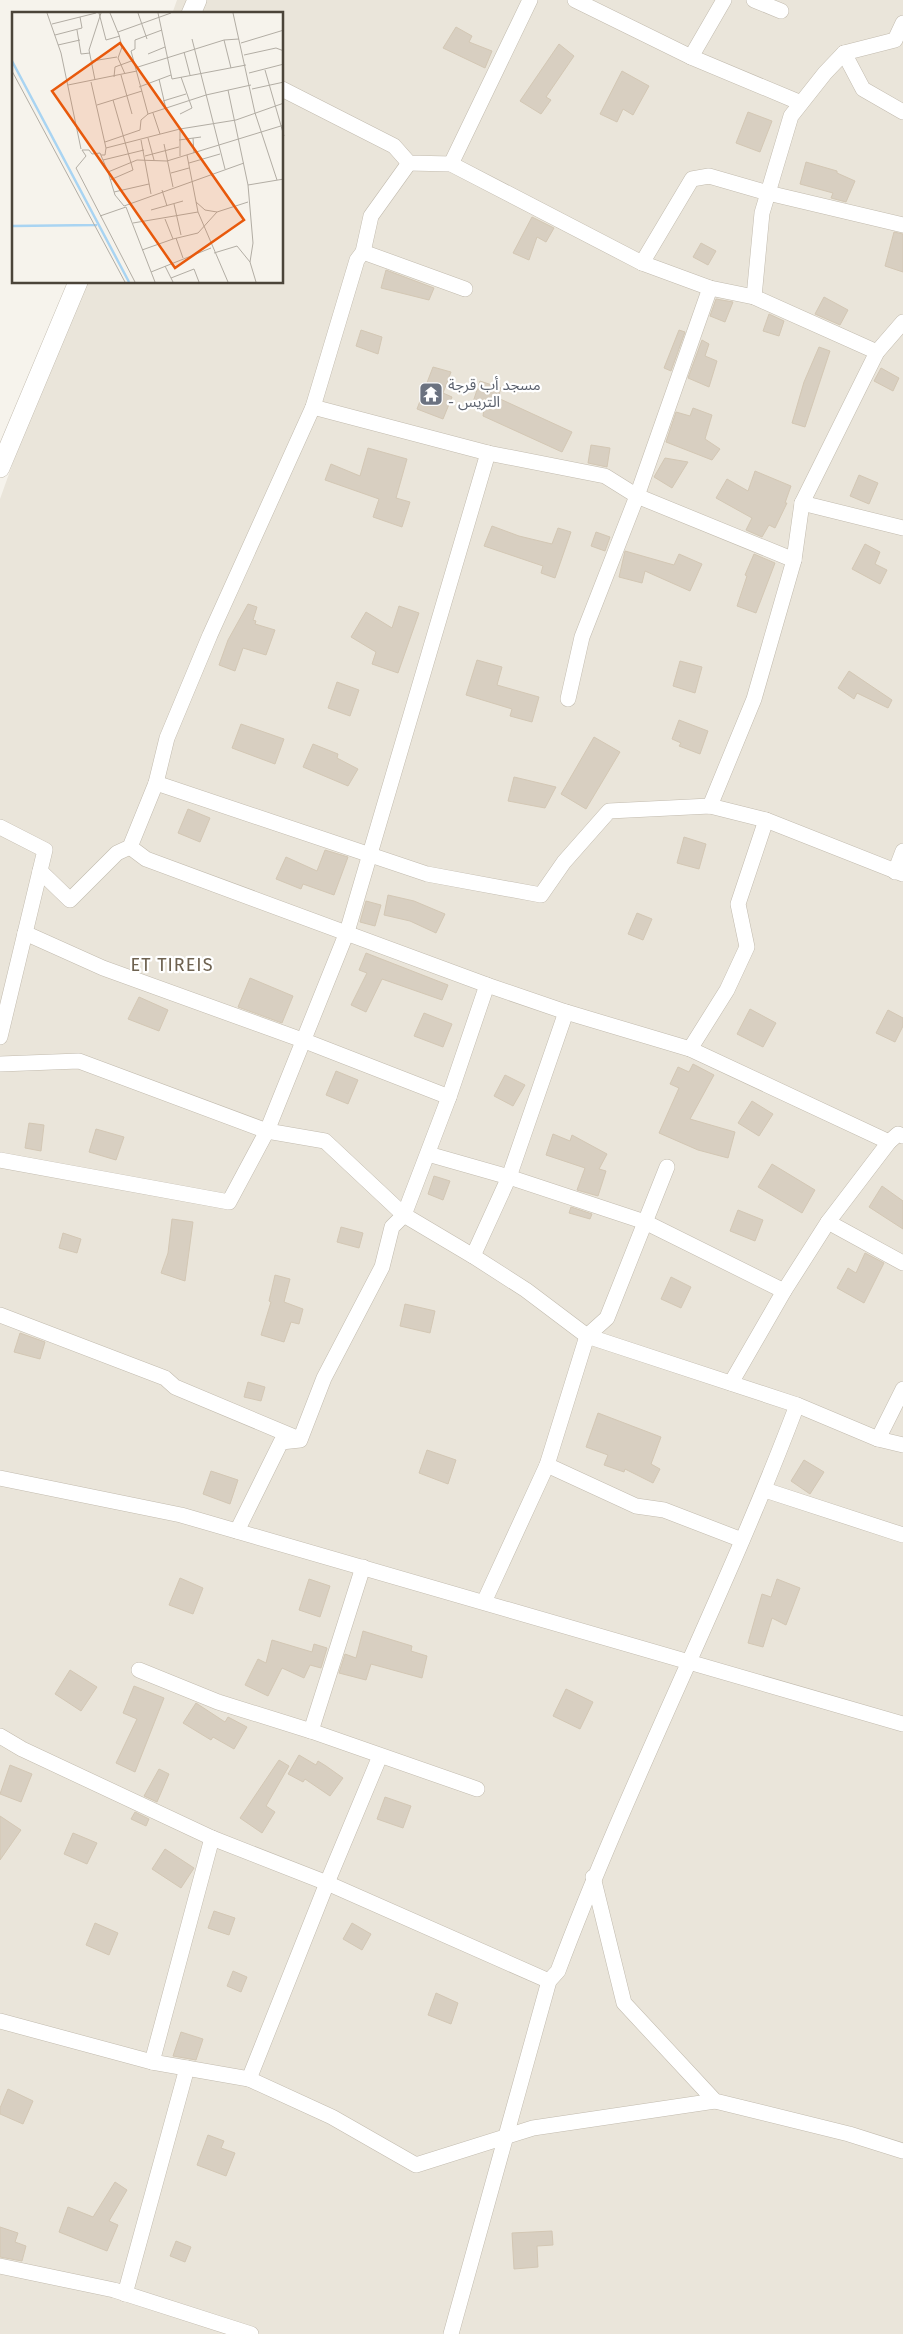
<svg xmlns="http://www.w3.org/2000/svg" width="903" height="2334" font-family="'Fira Sans','Noto Sans Arabic',sans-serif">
<rect width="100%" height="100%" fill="#f6f3ec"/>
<polygon fill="#eae5da" points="177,0 903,0 903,2334 0,2334 0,499 77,283 282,282 282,14 172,14"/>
<g fill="#d8cfc1" stroke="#d3c7b4">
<polygon points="456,27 472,36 469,42 492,51 485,68 443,48"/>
<polygon points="559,44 574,56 546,97 551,100 541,114 520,101"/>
<polygon points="622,71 649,86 633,115 623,109 617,122 600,114"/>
<polygon points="748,112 772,121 760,152 736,143"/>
<polygon points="806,162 837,171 837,173 855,181 846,202 831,198 833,193 800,184"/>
<polygon points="532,217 554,228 546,242 537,237 529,260 513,253"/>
<polygon points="894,232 903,234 903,272 885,266"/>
<polygon points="701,243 716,251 708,265 693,257"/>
<polygon points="386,270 434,288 429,300 381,288"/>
<polygon points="824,297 848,310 840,325 815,314"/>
<polygon points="716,299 733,302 725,322 710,316"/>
<polygon points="769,314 784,321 779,336 763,331"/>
<polygon points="361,330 382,337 378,354 356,346"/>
<polygon points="679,330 685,332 671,371 664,368"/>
<polygon points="702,340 709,344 705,356 717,361 709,387 688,378"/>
<polygon points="819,347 830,351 805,427 792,423 804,382"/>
<polygon points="433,367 451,372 443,393 452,397 443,419 417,409"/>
<polygon points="881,368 899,378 893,391 874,381"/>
<polygon points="480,381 501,388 498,398 572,432 562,452 483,416 484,409 472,405"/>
<polygon points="693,408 712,415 705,439 720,449 712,460 666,442 676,412 690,416"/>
<polygon points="591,445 610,448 607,467 588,463"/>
<polygon points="368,448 407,459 396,498 410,502 402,527 373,517 379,499 325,480 331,464 360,476"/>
<polygon points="665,458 688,462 672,488 654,477"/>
<polygon points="755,471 791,486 785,503 787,503 775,528 769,525 762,537 746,530 752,518 716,498 727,479 748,491"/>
<polygon points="859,475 878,483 869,504 850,496"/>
<polygon points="492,526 519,536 552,544 558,528 571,532 555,578 541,573 543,566 484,546"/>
<polygon points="596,532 610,537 605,551 591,546"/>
<polygon points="865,544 880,552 875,564 887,570 880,584 852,569"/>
<polygon points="625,551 674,565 679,554 702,564 690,591 645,571 642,583 619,577"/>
<polygon points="754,554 775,563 756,613 737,606 747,576 745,575"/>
<polygon points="248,604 257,607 253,620 256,621 255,624 275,630 266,655 243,648 235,671 219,665 228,640"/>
<polygon points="399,606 419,613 398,673 372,664 376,652 351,637 366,612 392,628"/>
<polygon points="477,660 502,667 497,685 539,697 532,722 510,716 512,709 466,695"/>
<polygon points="680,661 702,667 695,693 673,686"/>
<polygon points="849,671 892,700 888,708 857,693 854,699 838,688"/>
<polygon points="337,682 359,690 350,716 328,708"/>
<polygon points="679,720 708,731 700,754 679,746 681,743 672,739"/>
<polygon points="241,724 284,739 275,764 232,748"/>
<polygon points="594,737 620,752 586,809 561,794"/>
<polygon points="313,744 338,754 337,758 358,769 348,786 303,767"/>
<polygon points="514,777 556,787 545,808 508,801"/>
<polygon points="188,809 210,818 200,842 178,833"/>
<polygon points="684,837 706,844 699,869 677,863"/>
<polygon points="325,850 348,857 334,895 303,884 301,889 276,879 286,857 317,871"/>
<polygon points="388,895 414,901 445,914 436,933 410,921 384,915"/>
<polygon points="366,901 381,905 375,926 360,922"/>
<polygon points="637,913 652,919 643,940 628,934"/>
<polygon points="366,953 448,985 442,1000 382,979 366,1012 351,1005 367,973 359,970"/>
<polygon points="250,978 293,996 282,1023 238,1007"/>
<polygon points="139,997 168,1010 159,1031 128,1019"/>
<polygon points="750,1009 776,1023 763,1047 737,1034"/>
<polygon points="888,1010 903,1018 903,1026 895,1042 876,1033"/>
<polygon points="424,1013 452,1024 443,1047 414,1036"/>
<polygon points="693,1064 714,1075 690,1119 735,1132 728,1158 698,1150 659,1133 679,1088 670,1084 678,1067 689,1072"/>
<polygon points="336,1071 358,1080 348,1104 326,1095"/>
<polygon points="505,1075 525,1085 513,1106 494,1096"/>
<polygon points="752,1101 773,1114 759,1136 738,1123"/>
<polygon points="29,1123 44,1125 41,1151 25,1148"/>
<polygon points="96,1129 124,1137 116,1160 89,1152"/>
<polygon points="553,1134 570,1141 572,1135 607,1154 599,1169 606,1171 598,1196 577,1190 585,1168 546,1155"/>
<polygon points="772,1164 815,1190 802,1213 758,1187"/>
<polygon points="434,1176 450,1181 443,1200 428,1194"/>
<polygon points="882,1186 903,1201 903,1229 869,1207"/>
<polygon points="571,1207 592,1214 590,1219 569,1213"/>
<polygon points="738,1210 763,1220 755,1241 730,1231"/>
<polygon points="172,1219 193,1222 185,1281 161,1273 168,1253"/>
<polygon points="341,1227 363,1233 359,1248 337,1242"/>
<polygon points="63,1233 81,1239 77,1253 59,1248"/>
<polygon points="865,1253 884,1263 864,1303 837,1288 848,1268 856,1273"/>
<polygon points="275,1275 290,1279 284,1302 303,1309 299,1324 291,1322 284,1342 261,1335 271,1302 269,1301"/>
<polygon points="671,1277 691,1287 681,1308 661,1299"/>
<polygon points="405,1304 435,1311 430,1333 400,1326"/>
<polygon points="20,1333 45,1342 40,1359 14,1352"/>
<polygon points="248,1382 265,1387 261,1401 244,1397"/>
<polygon points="598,1413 661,1437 651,1464 660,1469 653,1483 625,1469 624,1472 604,1465 608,1455 586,1447"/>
<polygon points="427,1450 456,1460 448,1484 419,1473"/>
<polygon points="804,1460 824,1472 810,1494 791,1481"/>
<polygon points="211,1471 238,1480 230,1504 203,1494"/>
<polygon points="180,1578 203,1588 193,1614 169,1605"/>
<polygon points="309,1579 330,1586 320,1617 299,1610"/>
<polygon points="777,1579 800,1588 786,1625 772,1618 763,1647 748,1643 762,1594 771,1597"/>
<polygon points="363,1631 412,1646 411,1651 427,1656 422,1678 371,1664 366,1680 339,1673 345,1654 356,1658"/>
<polygon points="272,1640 312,1652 314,1644 327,1648 321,1668 310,1665 304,1678 282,1668 268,1696 245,1685 258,1659 266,1663"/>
<polygon points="70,1670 97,1687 81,1711 55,1694"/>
<polygon points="134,1686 164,1698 135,1772 116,1763 137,1719 123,1713"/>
<polygon points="566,1689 593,1702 580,1729 553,1716"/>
<polygon points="196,1703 225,1722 228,1717 247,1727 234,1749 213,1737 211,1740 183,1723"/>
<polygon points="299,1755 316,1765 318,1761 326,1766 343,1778 330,1796 305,1779 303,1782 288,1774"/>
<polygon points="279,1760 289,1766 266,1806 275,1812 262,1833 240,1818"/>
<polygon points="10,1765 32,1774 21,1802 0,1794"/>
<polygon points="159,1769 169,1774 157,1802 144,1796"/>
<polygon points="385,1797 411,1806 403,1828 377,1819"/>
<polygon points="135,1812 149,1819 146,1826 131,1819"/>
<polygon points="0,1816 21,1830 0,1860"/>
<polygon points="73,1833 97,1843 87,1864 64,1854"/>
<polygon points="165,1849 194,1868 181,1888 152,1869"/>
<polygon points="214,1911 235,1918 229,1935 208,1928"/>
<polygon points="95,1923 118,1933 109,1955 86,1945"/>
<polygon points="352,1923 371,1934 362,1950 343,1939"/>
<polygon points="233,1971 247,1977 241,1992 227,1986"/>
<polygon points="436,1993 458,2003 451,2024 428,2015"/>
<polygon points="181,2032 203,2039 196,2060 173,2056"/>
<polygon points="8,2089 33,2101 23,2124 0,2114 0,2108"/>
<polygon points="208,2135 224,2141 221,2148 235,2153 226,2176 197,2165"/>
<polygon points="115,2182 127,2190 109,2221 118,2225 107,2251 59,2232 68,2207 93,2217"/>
<polygon points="0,2227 18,2233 15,2242 26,2246 22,2261 0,2257"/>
<polygon points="552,2231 553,2245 537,2246 538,2267 514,2269 512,2233"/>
<polygon points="176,2241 191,2247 185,2262 170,2256"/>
</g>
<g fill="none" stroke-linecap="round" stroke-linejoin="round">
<g stroke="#c2bbae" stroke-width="16">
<g id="minor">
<polyline points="575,0 691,57 801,103"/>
<polyline points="754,0 781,11"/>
<polyline points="844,53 863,89 903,112"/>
<polyline points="691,57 724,0"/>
<polyline points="282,89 394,146 409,163 451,164 642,263 710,288 754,297 877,352"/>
<polyline points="451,164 530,0"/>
<polyline points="363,252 465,289"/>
<polyline points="642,263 692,179 709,176 768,193 903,225"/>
<polyline points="754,297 762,213 791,116 825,73 844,53 895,40 903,23"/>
<polyline points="313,407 488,453 605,476 637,496 794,560"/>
<polyline points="802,503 903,528"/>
<polyline points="568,699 582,637 637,496 710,288"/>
<polyline points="156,783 427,874 541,895 564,862 609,811 710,806 766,820 903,874"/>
<polyline points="710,806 754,699 794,560 802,503 877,352 903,322"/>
<polyline points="0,827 45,850 0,1037"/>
<polyline points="130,847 146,859 487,985 566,1012 690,1049 889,1142 898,1134 903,1136"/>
<polyline points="40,871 70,900 117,853 130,847 156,783 167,738 210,635 313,407 357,260 363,252 371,216 409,163"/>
<polyline points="895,872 903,851"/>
<polyline points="25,933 103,968 305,1041 449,1097"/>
<polyline points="690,1049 727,990 747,947 738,904 766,820"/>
<polyline points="0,1064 79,1061 267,1131 325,1141 404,1215 473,1256 526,1290 587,1336 797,1405 878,1439 903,1445"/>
<polyline points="428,1154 509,1177 645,1222 784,1291"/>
<polyline points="0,1160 229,1202 267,1131 347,932 488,453"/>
<polyline points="828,1222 903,1263"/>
<polyline points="473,1256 509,1177 566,1012"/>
<polyline points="0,1315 165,1378 175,1387 299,1439"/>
<polyline points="731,1383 784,1291 828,1222 889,1142"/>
<polyline points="878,1439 903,1389"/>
<polyline points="547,1465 636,1506 664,1510 742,1540"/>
<polyline points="0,1478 181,1515 903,1724"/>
<polyline points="765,1490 903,1535"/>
<polyline points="237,1531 281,1442 300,1440 324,1378 382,1267 392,1227 404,1215 449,1097 487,985"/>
<polyline points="484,1602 547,1465 587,1336 607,1318 667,1167"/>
<polyline points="139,1670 218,1702 311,1731 477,1789"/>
<polyline points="311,1731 363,1567"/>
<polyline points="0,1736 22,1749 212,1838 327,1883 549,1981"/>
<polyline points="212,1838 152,2062 249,2079 332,2117 416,2165 533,2128 715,2101"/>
<polyline points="593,1877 624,2003 715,2101 849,2134 903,2151"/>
<polyline points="0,2021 152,2062"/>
<polyline points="249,2079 327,1883 380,1756"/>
<polyline points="0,2266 114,2290 251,2334"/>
<polyline points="125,2294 187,2068"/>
<path d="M451,2334L549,1981L558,1971C630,1779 725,1596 797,1405"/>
</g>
</g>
<g stroke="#c2bbae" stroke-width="20">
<g id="tertiary">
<polyline points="191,14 197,0"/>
<polyline points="0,468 78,282"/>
</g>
</g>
<use href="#minor" stroke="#fff" stroke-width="15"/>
<use href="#tertiary" stroke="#fff" stroke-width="19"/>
</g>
<defs>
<g id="temple-square" transform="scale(1.25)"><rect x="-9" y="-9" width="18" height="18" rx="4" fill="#6b7280" stroke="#fff"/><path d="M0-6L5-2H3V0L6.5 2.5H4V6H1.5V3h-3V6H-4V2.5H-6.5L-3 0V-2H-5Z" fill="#fff"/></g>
</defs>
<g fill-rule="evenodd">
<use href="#temple-square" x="431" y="394"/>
</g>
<g text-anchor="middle" stroke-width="4.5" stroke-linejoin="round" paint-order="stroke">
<g font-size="15" fill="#5b616d" stroke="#fff" text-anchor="start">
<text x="448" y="390">مسجد أب قرجة<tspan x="448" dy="17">- التريس</tspan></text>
</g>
<g font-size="18" letter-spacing="1" fill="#6e6250" stroke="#fff">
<text x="172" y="971">ET TIREIS</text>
</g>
</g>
<g transform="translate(12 12)">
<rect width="271" height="271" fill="#f6f3ec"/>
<path fill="none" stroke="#a9d4f2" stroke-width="2.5" d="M0,49L117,270M0,214L85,213"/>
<path fill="none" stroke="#b2ada4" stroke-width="1" d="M35,1L49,41L69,137M87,1L94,28L108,24M98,1L107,23L110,35L106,46L113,62M126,1L135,27M146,1L160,67L234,53M221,1L243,101L265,168M40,12L84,1M65,18L69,42L78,41M106,20L159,1M43,23L70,16L68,5M180,27L213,157M229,31L272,18M46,33L68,28M172,40L178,63M136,42L153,35M232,43L264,36L272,39M80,49L105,45M126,55L212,28M219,56L212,28L227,27M253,58L272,124M0,59L113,270M237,61L272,52M109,63L120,102M102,65L103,55L122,48M147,67L154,97M83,68L77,38L89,1M79,70L94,136L93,143H89M56,73L125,59M127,75L159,63M240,77L272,70M216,78L236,173L241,231L238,250L244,270M151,89L174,82M85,93L130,79M141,101L148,122M136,102L119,39L123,37V28L150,18M168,102L180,96L169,65M168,118V144M136,126L142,148M181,126L182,141M129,128L139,182M167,128L189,125M93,130L128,118L129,108L136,102L194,83L239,73M152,132L161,175M94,136L168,117L224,108L272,91M175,143L186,200L216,270M133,144L167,135M91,148L132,138M177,151L208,142M232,151L112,194L103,183L96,160L125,148L155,149L272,113M96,160L88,141L80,142L77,138H70L74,144L64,156L123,270M159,161L177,156M98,168L121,158L101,88M236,173L272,167M150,178L155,194M102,180L137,172M184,190L193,198L205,200L236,190M162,192L169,223M139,198L171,189M88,204L114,195L143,270M153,207L161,227L186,221L205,200M121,211L186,200M164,226L171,246M130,238L161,227M202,241L225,234L238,250M153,254L161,270M139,260L199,236M159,266L182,257L187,270"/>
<path fill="#e8590c" fill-opacity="0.15" stroke="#e8590c" stroke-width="2.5" d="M108,31L232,208L163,256L40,79Z"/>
<rect width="271" height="271" fill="none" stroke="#4b4439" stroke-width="2.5"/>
</g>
</svg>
